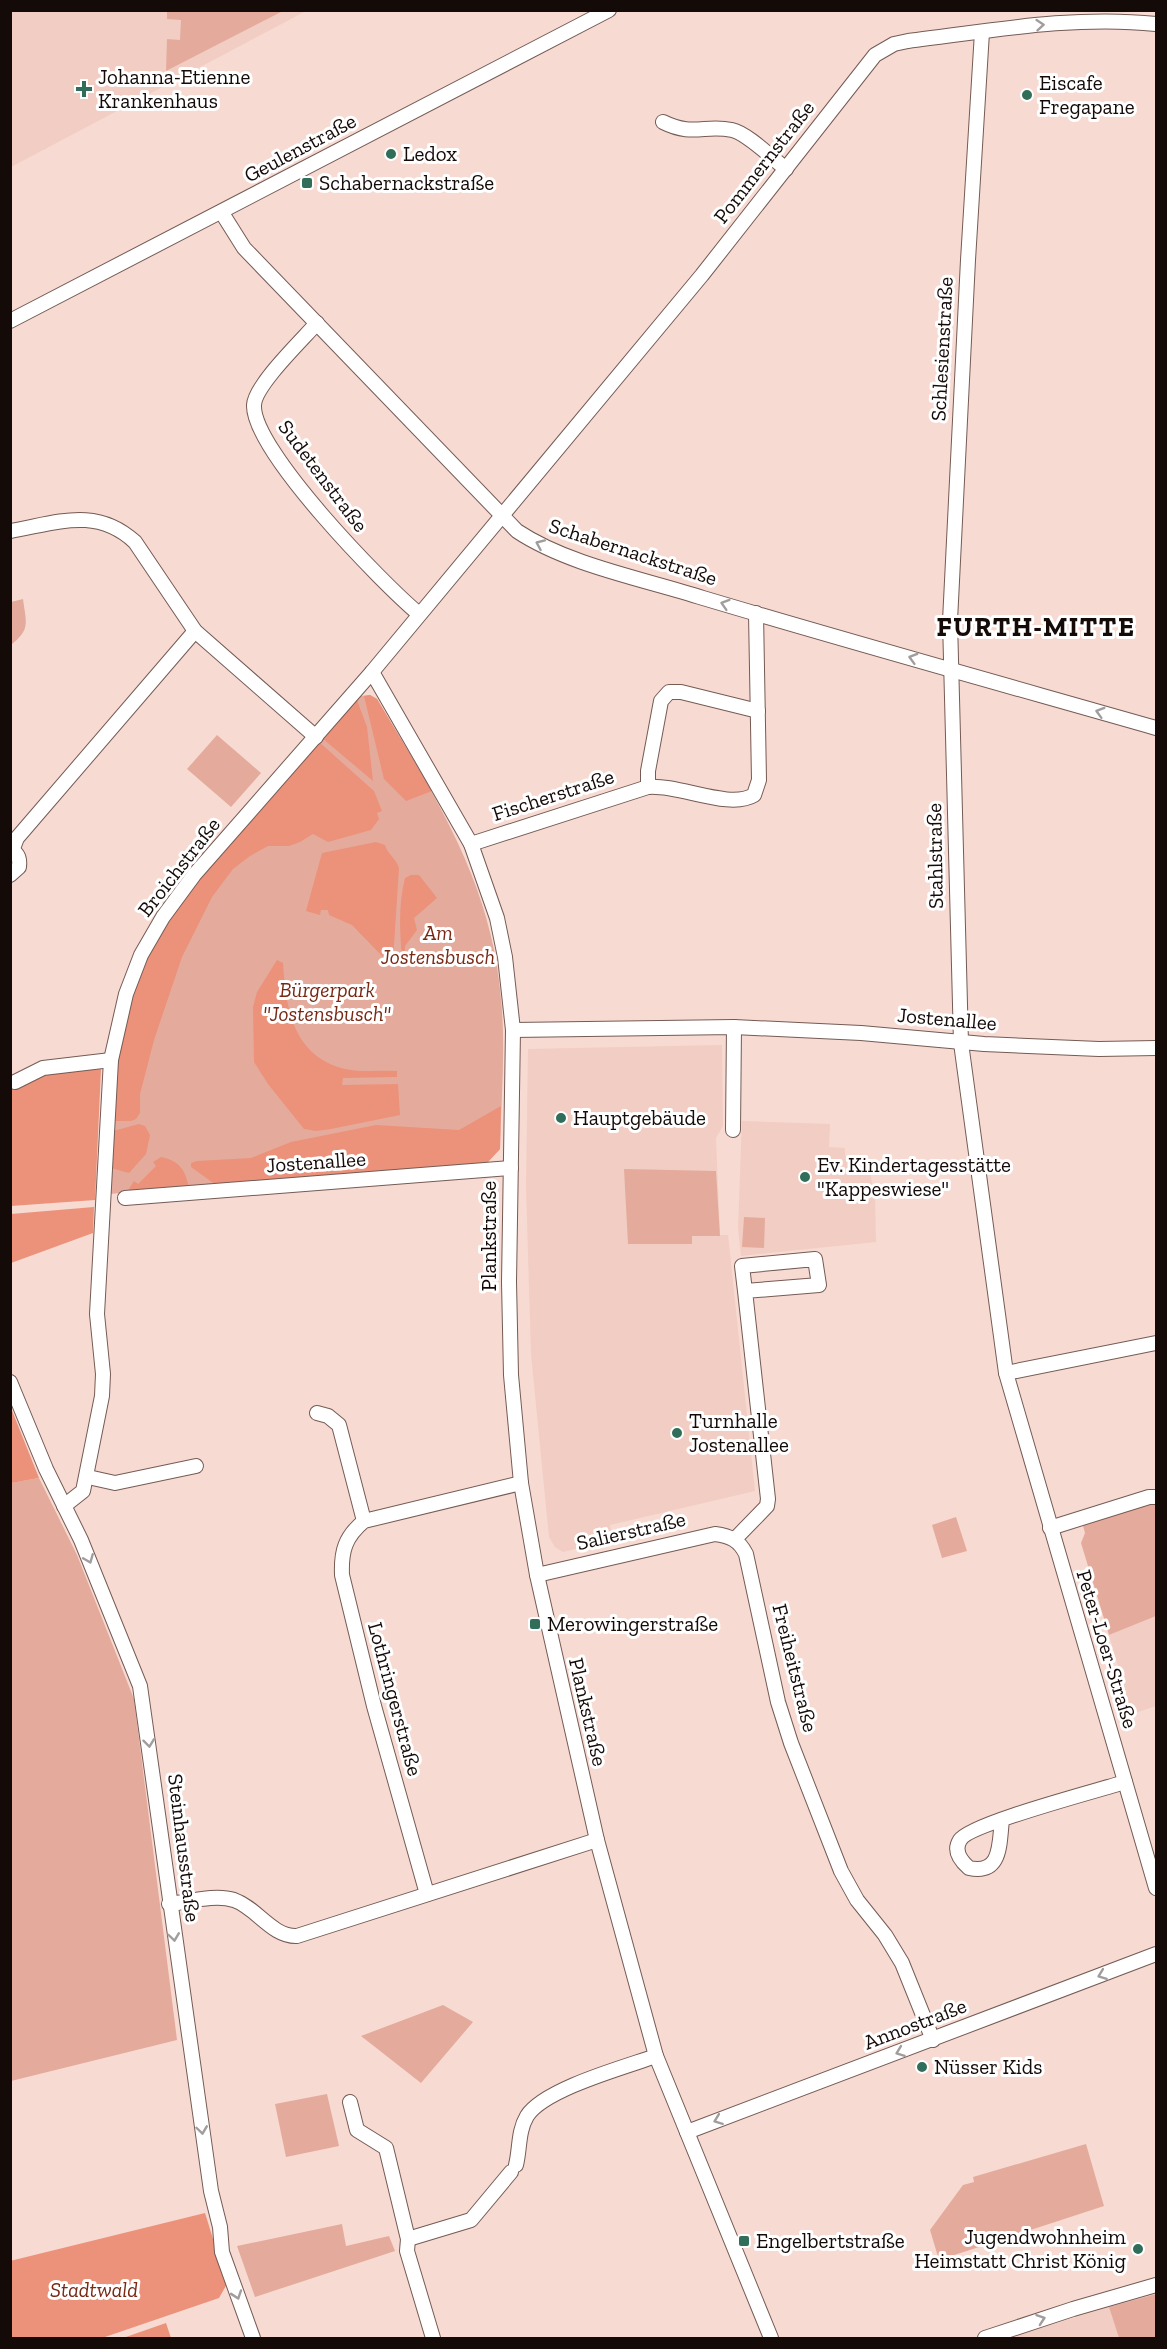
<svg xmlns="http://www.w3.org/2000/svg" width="1167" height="2349" font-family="'Zilla Slab',serif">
<rect width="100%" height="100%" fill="#f7dad2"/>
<g fill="#f2cdc3">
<polygon points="11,11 306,11 11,167"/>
<polygon points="722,1045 723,1126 716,1138 720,1235 728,1235 755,1491 610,1525 613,1540 563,1552 555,1547 549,1537 531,1354 526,1186 528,1049"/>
<polygon points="742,1121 830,1124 829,1147 845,1148 845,1156 867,1156 875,1198 876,1242 741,1256 738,1228"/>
<polygon points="1156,1616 1156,1706 1132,1714 1109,1635"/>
<polygon points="1109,2307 1119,2338 1008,2338 1070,2319"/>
</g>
<g fill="#e4ab9c">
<polygon points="167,11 167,10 283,11 166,71 167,39 180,40 181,20 167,19"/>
<path d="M23,599C26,623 31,629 11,645V602Z"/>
<path d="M370,695L377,699C435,796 492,883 501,999C506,1049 501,1099 500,1149L487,1163L109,1194L117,1055L149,957L199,880L318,741L361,696Z"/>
<polygon points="217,735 261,773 231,807 187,769"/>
<polygon points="624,1169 716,1171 720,1236 692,1236 692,1244 628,1244"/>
<polygon points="744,1217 765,1218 764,1248 742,1247"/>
<polygon points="39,1478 77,1555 134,1699 177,2040 11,2081 10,1483"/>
<polygon points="1153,1501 1156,1503 1156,1616 1109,1635 1081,1543 1085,1533 1082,1522"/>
<polygon points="956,1517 967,1551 942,1558 932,1525"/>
<polygon points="443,2005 473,2022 421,2083 361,2036"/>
<polygon points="327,2094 339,2146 286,2157 275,2104"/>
<polygon points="1086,2144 1104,2206 939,2260 930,2230 963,2185 974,2182 973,2177"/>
<polygon points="342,2224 346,2246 389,2236 395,2251 255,2297 237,2246"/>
<polygon points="1156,2294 1156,2338 1119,2338 1109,2307"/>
</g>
<g fill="#ec917a">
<polygon points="370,695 377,699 432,791 406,801 384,779 364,696"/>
<polygon points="357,700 367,727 373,781 322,738"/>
<path d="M318,741L374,791L382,811L377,813L379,819L371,830L328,842L313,834L300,842L289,846H268L250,856L233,869L212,897L182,957L154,1040L140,1094V1113L136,1119L131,1121H113C116,1079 119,1040 131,999C160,906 255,815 318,741Z"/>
<path d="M376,842L385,845C388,855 396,858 399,868L393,960L382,956L352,925L329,915L328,910H321L320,915L306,911L322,853Z"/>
<path d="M411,875H419L437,898L414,918L417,930L405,946V960H402C400,932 398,905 405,878Z"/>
<path d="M277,960L283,963C286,1008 292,1053 341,1068C358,1073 380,1070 397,1071V1077L343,1078L342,1085L398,1084L400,1115L331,1129L316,1131L304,1129L268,1084L254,1062L253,1007L257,992Z"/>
<polygon points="101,1069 95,1200 11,1206 10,1088 41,1074"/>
<polygon points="501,1106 500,1149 487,1163 216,1185 191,1167 191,1163 197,1161 251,1158 291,1142 376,1125 459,1130"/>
<polygon points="139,1124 145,1126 150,1135 146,1154 129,1173 111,1168 113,1131"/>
<path d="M161,1157C180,1161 185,1170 189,1187L127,1192L134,1181L138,1184L156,1166L153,1162Z"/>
<polygon points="94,1207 93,1233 11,1263 11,1214"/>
<polygon points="10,1408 11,1408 39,1478 11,1483"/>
<polygon points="205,2213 227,2284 219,2298 102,2338 11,2338 10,2261"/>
<polygon points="166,2323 171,2338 123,2338"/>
</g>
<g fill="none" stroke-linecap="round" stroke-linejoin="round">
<g stroke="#745b54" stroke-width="16">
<g id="minor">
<polyline points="982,32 968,260 950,621 961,1043 1006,1373 1156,1888"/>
<path d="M663,122C693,137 705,124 732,130C747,133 773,159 786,169"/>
<path d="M222,213L244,248L517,531C568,565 644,579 703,598C854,643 1005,685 1156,728"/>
<polyline points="10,321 609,10"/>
<path d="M317,323C302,340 255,385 254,405C252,450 383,584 419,614"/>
<path d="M10,531C57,523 96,506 135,542L195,631L316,737"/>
<polyline points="372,672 471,844 497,918 505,957 513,1030 509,1282 511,1375 521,1483 537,1575 597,1840 656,2056 771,2338"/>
<polyline points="648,787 648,771 661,701 669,692 681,692 758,711"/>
<path d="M471,844L648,787C679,784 729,810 754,795L759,780L756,613"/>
<path d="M10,850C19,853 20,859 19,867L10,875"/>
<polyline points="12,851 17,838 195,631"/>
<polyline points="513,1030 734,1027 861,1033 984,1044 1099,1049 1156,1048"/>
<polyline points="15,1082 43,1068 111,1060"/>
<polyline points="733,1130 734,1027"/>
<polyline points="125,1198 511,1168"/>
<polyline points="1006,1373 1156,1343"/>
<polyline points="10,1382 46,1469 81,1540 140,1686 211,2191 220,2227 222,2252 253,2338"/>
<polyline points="317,1413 328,1416 339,1425 364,1521"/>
<polyline points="88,1477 115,1483 196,1466"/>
<path d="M64,1506L83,1491L102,1396L103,1374L97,1314L111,1060L126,994L141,955L163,917L194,875L372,672L702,275L875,55L894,44L908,41C990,31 1074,15 1156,24"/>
<polyline points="1050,1528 1149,1497 1156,1497"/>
<polyline points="735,1539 767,1506 768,1499 745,1291 742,1266 815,1259 819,1285 745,1291"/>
<path d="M537,1575L715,1534C730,1536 739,1540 746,1554L778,1702L791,1743L841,1871L857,1900L885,1935L902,1963L933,2040"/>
<path d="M1002,1820C999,1844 1002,1875 969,1868C961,1861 953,1851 960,1840C969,1824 1100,1790 1125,1782"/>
<path d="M427,1894L374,1706L342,1575C341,1551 345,1537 364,1521L521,1483"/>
<path d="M169,1904C188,1902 215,1894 234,1900C257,1908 272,1937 297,1936L597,1840"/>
<polyline points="350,2102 357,2130 386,2148 408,2239 407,2251 433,2338"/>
<polyline points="687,2132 1156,1954"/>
<path d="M516,2165C520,2149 518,2131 527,2116C544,2089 625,2067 656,2056"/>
<polyline points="408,2239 471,2220 511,2172"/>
<polyline points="985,2338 1073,2309 1156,2285"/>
</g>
</g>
<use href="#minor" stroke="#fff" stroke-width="14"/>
</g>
<defs><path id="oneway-chevron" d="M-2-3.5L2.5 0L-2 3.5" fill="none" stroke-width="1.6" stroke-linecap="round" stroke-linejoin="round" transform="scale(1.5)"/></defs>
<g stroke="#a19d9d">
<use href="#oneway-chevron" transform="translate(1040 25) rotate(-5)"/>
<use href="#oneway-chevron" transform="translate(540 544) rotate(-156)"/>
<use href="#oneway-chevron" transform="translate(725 604) rotate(-163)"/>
<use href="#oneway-chevron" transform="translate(913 658) rotate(-164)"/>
<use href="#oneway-chevron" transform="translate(1100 712) rotate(-164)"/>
<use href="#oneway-chevron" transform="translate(89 1559) rotate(68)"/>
<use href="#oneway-chevron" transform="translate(149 1743) rotate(83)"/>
<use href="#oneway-chevron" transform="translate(174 1937) rotate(82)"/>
<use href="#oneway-chevron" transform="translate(1102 1975) rotate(159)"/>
<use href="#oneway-chevron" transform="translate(900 2052) rotate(159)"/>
<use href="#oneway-chevron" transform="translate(718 2120) rotate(159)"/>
<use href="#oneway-chevron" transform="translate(202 2130) rotate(82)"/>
<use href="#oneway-chevron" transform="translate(237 2295) rotate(71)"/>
<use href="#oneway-chevron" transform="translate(1041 2319) rotate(-19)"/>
</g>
<g fill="#316e59" stroke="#fff" stroke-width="2">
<path d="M81 80h6v6h6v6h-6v6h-6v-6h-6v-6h6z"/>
<circle cx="1027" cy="95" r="6"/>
<circle cx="391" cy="154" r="6"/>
<rect x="301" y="177" width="12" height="12" rx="3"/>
<circle cx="561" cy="1118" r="6"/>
<circle cx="805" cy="1177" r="6"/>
<circle cx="677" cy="1433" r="6"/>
<rect x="529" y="1618" width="12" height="12" rx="3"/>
<circle cx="922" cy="2067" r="6"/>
<rect x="738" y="2235" width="12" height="12" rx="3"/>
<circle cx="1138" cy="2249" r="6"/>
</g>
<g text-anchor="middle" stroke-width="6" stroke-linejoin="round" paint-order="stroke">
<g font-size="21" fill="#140b09" stroke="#fff" text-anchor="start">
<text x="98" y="84">Johanna-Etienne<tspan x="98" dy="24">Krankenhaus</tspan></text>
<text x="1039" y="90">Eiscafe<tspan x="1039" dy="24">Fregapane</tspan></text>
<text x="403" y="161">Ledox</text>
<text x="319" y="190">Schabernackstraße</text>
<text x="573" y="1125">Hauptgebäude</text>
<text x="817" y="1172">Ev. Kindertagesstätte<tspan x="817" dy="24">"Kappeswiese"</tspan></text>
<text x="689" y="1428">Turnhalle<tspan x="689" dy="24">Jostenallee</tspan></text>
<text x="547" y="1631">Merowingerstraße</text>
<text x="934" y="2074">Nüsser Kids</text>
<text x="1126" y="2244" text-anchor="end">Jugendwohnheim<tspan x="1126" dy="24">Heimstatt Christ König</tspan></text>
<text x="756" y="2248">Engelbertstraße</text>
</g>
<g font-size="21" fill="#140b09" stroke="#fff">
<text transform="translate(300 148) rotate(-28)" y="7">Geulenstraße</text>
<text transform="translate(764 162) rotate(-52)" y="7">Pommernstraße</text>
<text transform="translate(942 349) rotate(-87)" y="7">Schlesienstraße</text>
<text transform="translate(323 476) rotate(53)" y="7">Sudetenstraße</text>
<text transform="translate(633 552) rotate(18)" y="7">Schabernackstraße</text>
<text transform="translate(553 795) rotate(-18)" y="7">Fischerstraße</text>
<text transform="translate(935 856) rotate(-91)" y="7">Stahlstraße</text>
<text transform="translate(179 867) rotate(-52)" y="7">Broichstraße</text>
<text transform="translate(947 1019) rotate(5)" y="7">Jostenallee</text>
<text transform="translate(316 1162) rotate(-4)" y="7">Jostenallee</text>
<text transform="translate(489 1236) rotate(-90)" y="7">Plankstraße</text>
<text transform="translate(631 1531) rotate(-13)" y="7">Salierstraße</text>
<text transform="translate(1107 1649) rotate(73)" y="7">Peter-Loer-Straße</text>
<text transform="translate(795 1668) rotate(76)" y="7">Freiheitstraße</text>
<text transform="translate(395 1699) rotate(75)" y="7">Lothringerstraße</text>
<text transform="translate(588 1712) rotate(77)" y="7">Plankstraße</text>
<text transform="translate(184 1848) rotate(83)" y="7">Steinhausstraße</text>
<text transform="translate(915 2024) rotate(-21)" y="7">Annostraße</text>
</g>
<g font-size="21" font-style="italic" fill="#782814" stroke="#fff">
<text x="438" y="940">Am<tspan x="438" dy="24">Jostensbusch</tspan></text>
<text x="327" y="997">Bürgerpark<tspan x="327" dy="24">"Jostensbusch"</tspan></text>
<text x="94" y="2297">Stadtwald</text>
</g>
<g font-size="27" font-weight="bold" letter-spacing="1.5" fill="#140b09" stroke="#fff">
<text x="1036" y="636">FURTH-MITTE</text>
</g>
</g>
<rect width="1167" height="2349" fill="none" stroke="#140b09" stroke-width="24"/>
</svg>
